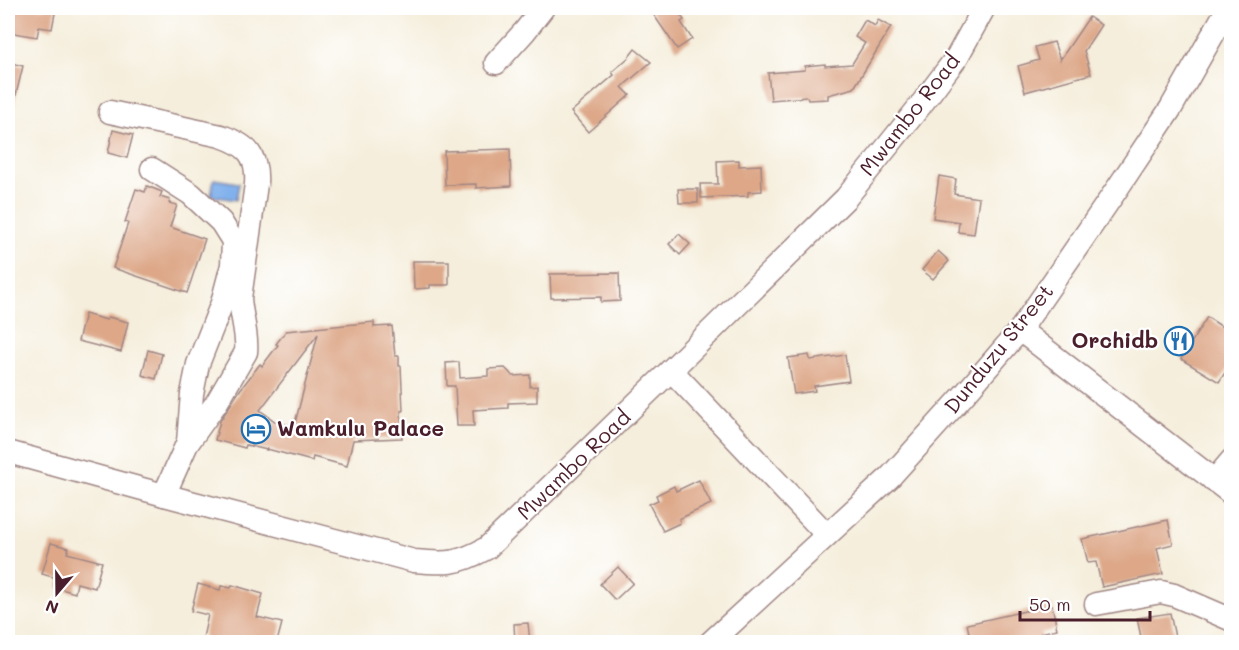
<svg xmlns="http://www.w3.org/2000/svg" width="1239" height="650" font-family="Mali,sans-serif">
<rect width="100%" height="100%" fill="#fff"/>
<filter id="ink" filterUnits="userSpaceOnUse"><feTurbulence type="fractalNoise" baseFrequency=".0167" numOctaves="2"/><feDisplacementMap in="SourceGraphic" scale="12" xChannelSelector="R" yChannelSelector="G"/><feConvolveMatrix kernelMatrix="1 2 1 2 8 2 1 2 1" color-interpolation-filters="sRGB"/></filter>
<filter id="wash" filterUnits="userSpaceOnUse"><feTurbulence type="fractalNoise" baseFrequency=".008" numOctaves="4" result="noise"/><feDisplacementMap in="SourceGraphic" scale="24" xChannelSelector="R" yChannelSelector="G"/><feGaussianBlur stdDeviation="1.35" result="paint"/><feColorMatrix in="noise" values="0 0 0 0 0 0 0 0 0 0 0 0 0 0 0 0 0 1.4 0 .05"/><feComposite in="paint" operator="in"/></filter>
<g filter="url(#wash)">
<rect width="100%" height="100%" fill="#f5eedc"/>
<polygon fill="#81b1ec" stroke="#66688c" stroke-width="1.5" points="214,179 239,183 236,200 211,196"/>
<g id="blocks">
<g fill="#dda788" fill-rule="evenodd">
<polygon points="8,8 56,8 52,29 39,27 37,37 8,32"/>
<polygon points="649,8 676,8 684,20 681,22 692,39 677,49"/>
<polygon points="1089,17 1101,25 1084,51 1091,74 1025,92 1018,66 1039,60 1035,47 1054,42 1060,60"/>
<polygon points="865,20 875,26 878,20 891,27 854,88 828,95 828,99 808,100 807,97 771,100 768,73 805,70 805,66 825,64 825,66 852,64 865,43 855,37"/>
<polygon points="635,49 651,62 622,87 630,95 588,132 571,112 614,75 612,72 628,58"/>
<polygon points="8,62 23,66 13,107 8,106"/>
<polygon points="113,130 133,135 127,158 108,153"/>
<polygon points="510,149 511,186 476,188 476,184 445,185 444,151"/>
<polygon points="739,160 739,166 761,165 762,191 748,192 748,196 701,198 700,184 718,184 717,161"/>
<polygon points="939,176 956,179 954,194 979,198 974,234 958,232 959,222 933,218"/>
<polygon points="147,186 162,192 160,197 170,200 169,203 177,205 170,227 205,239 187,293 113,268 128,223 125,222 136,189 145,192"/>
<polygon points="678,189 698,189 698,203 679,203"/>
<polygon points="679,234 690,244 680,255 669,244"/>
<polygon points="938,251 949,261 933,279 922,270"/>
<polygon points="413,261 449,261 449,285 430,285 430,288 414,289"/>
<polygon points="619,273 620,301 601,302 601,297 551,298 550,274"/>
<polygon points="85,314 107,320 108,317 128,322 121,352 78,341"/>
<polygon points="1207,317 1227,330 1225,333 1232,337 1232,362 1219,382 1181,359"/>
<path d="M374,322V327L392,326L395,356H399V366H401L403,411H401L402,438L353,440L347,466L313,457L312,461L267,449V450L246,445L245,448L215,440L220,421L240,390L260,364L262,366L278,345L276,344L286,331ZM318,334L294,427L276,422L260,410Z"/>
<polygon points="148,350 162,354 156,379 142,375"/>
<polygon points="809,355 810,360 845,355 849,381 814,386 815,391 794,394 788,358"/>
<polygon points="459,362 460,378 488,376 488,369 505,368 513,376 530,375 530,387 537,386 537,402 508,403 508,408 473,410 474,426 457,426 455,386 447,386 446,363"/>
<polygon points="699,480 711,504 679,519 680,523 663,531 649,504 658,500 656,495 674,486 676,491"/>
<polygon points="1168,520 1173,544 1157,548 1163,574 1102,587 1096,562 1088,563 1082,539"/>
<polygon points="51,543 69,548 67,553 102,562 95,588 77,583 75,593 58,588 60,579 42,574"/>
<polygon points="618,567 633,583 615,600 600,584"/>
<polygon points="198,584 220,590 221,586 231,588 232,585 263,594 257,617 282,623 277,642 202,642 208,615 191,611"/>
<polygon points="1052,605 1057,629 1041,633 1044,642 971,642 967,624"/>
<polygon points="1170,613 1176,642 1142,642 1137,618"/>
<polygon points="528,623 530,642 515,642 514,624"/>
</g>
</g>
</g>
<g filter="url(#ink)">
<use href="#blocks" fill-opacity="0" stroke="#a08684" stroke-width="1.5"/>
<g fill="none" stroke-linecap="round" stroke-linejoin="round">
<g stroke="#a08684" stroke-width="25">
<g id="minor">
<polyline points="496,63 525,31 543,8"/>
<path d="M110,112L221,136C247,145 258,155 256,184L240,298C241,316 248,335 246,352L217,402L187,444L164,495"/>
<polyline points="152,169 191,194 221,222 233,241 232,265 222,303 198,364 192,394 188,442"/>
<polyline points="1020,330 1232,494"/>
<polyline points="671,370 827,535"/>
<path d="M8,452L164,495L414,561C447,564 458,564 487,548L671,370L846,198L920,106L957,57L984,8"/>
<polyline points="1214,481 1232,460"/>
<polyline points="1096,604 1161,592 1174,595 1232,620"/>
<polyline points="711,642 890,477 963,396 1020,330 1119,186 1171,108 1228,8"/>
</g>
</g>
<use href="#minor" stroke="#fff" stroke-width="22"/>
</g>
</g>
<defs>
<g id="restaurant-ring" transform="scale(1.5)"><circle r="9.5" fill="#fff" stroke="#1f6fb2" stroke-width="1.5"/><path d="M-5-6h1v4h1v-4h1v4h1v-4h1v5L-1.5 .5V6h-2V.5L-5-1ZM5-6V6H3V1.5H1.5Q1.5-4 5-6Z" fill="#1f6fb2"/></g>
<g id="hotel-ring" transform="scale(1.5)"><circle r="9.5" fill="#fff" stroke="#1f6fb2" stroke-width="1.5"/><path d="M-6-4.5h1.5V1H6V5H4.5V3h-9V5H-6ZM-4 0a1.8 1.8 0 1 1 3.6 0ZM.5 0V-2.5h3Q6-2.5 6 0Z" fill="#1f6fb2"/></g>
</defs>
<g fill-rule="evenodd">
<use href="#restaurant-ring" x="1179" y="341"/>
<use href="#hotel-ring" x="256" y="429"/>
</g>
<g text-anchor="middle" stroke-width="4.5" stroke-linejoin="round" paint-order="stroke">
<g font-size="21" fill="#4a1f2b" stroke="#fff">
<text transform="translate(910 115) rotate(-52)" y="7">Mwambo Road</text>
<text transform="translate(999 349) rotate(-51)" y="7">Dunduzu Street</text>
<text transform="translate(574 465) rotate(-44)" y="7">Mwambo Road</text>
</g>
<g font-size="21" font-weight="bold" fill="#4a1f2b" stroke="#fff" text-anchor="end">
<text x="1158" y="348">Orchidb</text>
<text x="277" y="436" text-anchor="start">Wamkulu Palace</text>
</g>
</g>
<rect width="1239" height="650" fill="none" stroke="#fff" stroke-width="30"/>
<g transform="translate(57 593) rotate(200)" stroke="#ffffff" stroke-width="4.5" paint-order="stroke">
<path d="M0-4.5L10 22L0 15L-10 22Z" fill="#4a1f2b"/>
<text y="-9" font-size="16" font-weight="bold" text-anchor="middle" fill="#4a1f2b">N</text>
</g>
<path d="M1020 611v9h130v-9" fill="none" stroke="#4a1f2b" stroke-width="3"/>
<text x="1029" y="611" font-size="18" fill="#4a1f2b" stroke="#ffffff" stroke-width="4.5" paint-order="stroke">50 m</text>
</svg>
